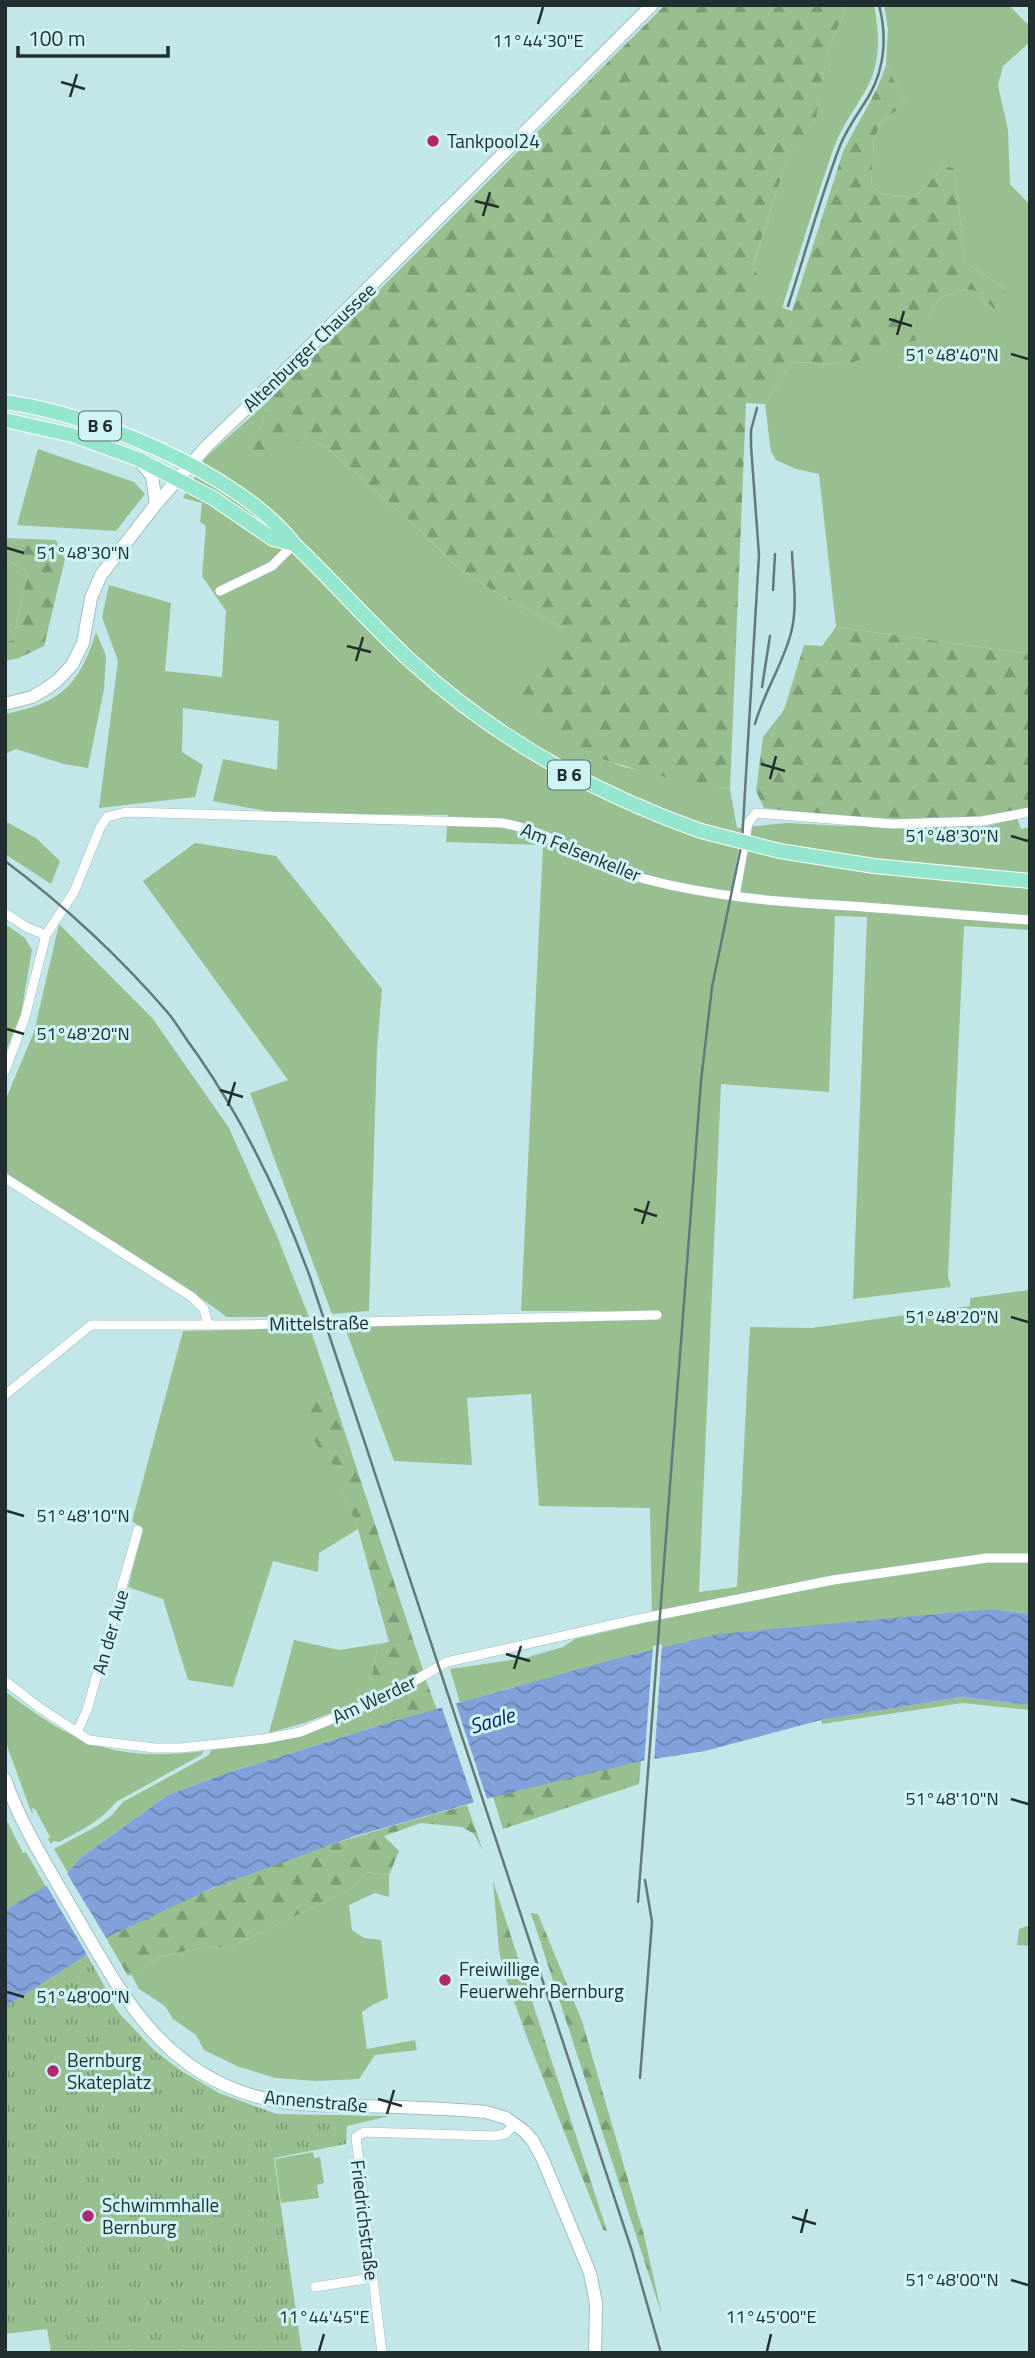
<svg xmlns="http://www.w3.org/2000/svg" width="1035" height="2358" font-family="'Titillium Web',sans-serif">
<defs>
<pattern id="forest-firs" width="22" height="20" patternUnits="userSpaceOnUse" patternTransform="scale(1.75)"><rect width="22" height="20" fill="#99bf90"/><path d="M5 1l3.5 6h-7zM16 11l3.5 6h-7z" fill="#7c9c76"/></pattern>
<pattern id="park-tufts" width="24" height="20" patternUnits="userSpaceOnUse" patternTransform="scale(1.75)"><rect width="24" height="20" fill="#99bf90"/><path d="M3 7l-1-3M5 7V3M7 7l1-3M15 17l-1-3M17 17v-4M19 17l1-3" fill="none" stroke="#7c9c76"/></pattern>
<pattern id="water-waves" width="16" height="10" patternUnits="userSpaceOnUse" patternTransform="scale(1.75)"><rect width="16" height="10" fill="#82a1da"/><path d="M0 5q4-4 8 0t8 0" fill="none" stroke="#6a84b1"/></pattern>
</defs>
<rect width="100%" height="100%" fill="#c3e6e8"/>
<g fill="#99bf90">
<path d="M847,5H874C880,36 881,66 864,93C853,112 840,129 833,150C815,202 799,255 782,308L766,296L753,266L787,159L815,124L826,58Z"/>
<polygon points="884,5 1009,5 1030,27 1030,42 1003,66 998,85 1008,130 1010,184 1030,205 1030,654 836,627 819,474 796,469 776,460 771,452 765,404 792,362 848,364 928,315 941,297 964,289 975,291 994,309 1005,289 965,262 954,168 944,166 914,198 883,194 871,186 874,142 880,123 906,103 886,65 888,29"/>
<path d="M265,404L263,424L250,440H296L308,438L325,446L424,534L458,568L500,595L563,628L580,749L624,767L730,789L737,828L786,823L845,826L968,825C985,831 1000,821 1017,818L1021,829L1030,827V930L964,926L948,1276L951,1287L853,1299L867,917L835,916L829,1092L721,1084L699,1592L737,1587L750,1327L812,1328L970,1306V1298L1030,1290V1614L992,1609L514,1687L460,1703L450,1669L525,1658L563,1647L575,1639L652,1621L650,1508L539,1506L531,1394L467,1398L472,1465L394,1461L344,1325L654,1320V1311H521L543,845L446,842L448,815L276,813L213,801L223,759L277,770L279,721L183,708L182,752L203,765L195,797L99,808L118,661L102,617L109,585L171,603L165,671L222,677L226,611L202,576L206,526L200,522L202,503L183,498L205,458Z"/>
<polygon points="38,449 134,482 145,494 116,531 17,525"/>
<polygon points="5,559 28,572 13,640 5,642"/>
<path d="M96,632L106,656L104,689L88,768L64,764L16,749L5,754V714C61,703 79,686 96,632Z"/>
<polygon points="5,821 36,838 60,861 51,884 5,854"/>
<polygon points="195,843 276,856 382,989 377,1050 369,1311 332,1314 250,1093 288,1080 143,881"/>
<polygon points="5,924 25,938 32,950 21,1014 5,1053"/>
<polygon points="59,924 153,1019 229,1128 277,1236 309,1317 227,1317 184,1286 5,1173 5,1101 34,1032"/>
<polygon points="310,1328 331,1390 315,1398 330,1458 358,1529 319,1553 318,1572 273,1561 233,1687 188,1680 163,1599 128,1587 143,1529 132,1521 183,1331"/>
<polygon points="294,1640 339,1650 378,1644 369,1691 380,1695 304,1723 269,1733"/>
<path d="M5,1691C75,1745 115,1762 204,1751L201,1755L116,1802C101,1821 80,1831 59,1842L53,1841L51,1844L48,1839L50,1837L35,1809L32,1808L33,1815L29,1806L5,1740Z"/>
<polygon points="961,1697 1030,1705 1030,1710 962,1703 822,1724 821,1720"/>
<path d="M383,1704L385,1715L397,1720L224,1774L168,1795L80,1858L68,1873L54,1849L97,1826L111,1816L123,1802L209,1755L211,1750C275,1743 324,1730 383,1704Z"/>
<polygon points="5,1817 23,1853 26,1852 46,1887 5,1910"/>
<polygon points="366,1872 389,1875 389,1897 375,1893 349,1905 352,1930 364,1938 381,1940 388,1998 374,2004 362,2012 367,2049 415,2040 417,2050 375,2055 359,2079 316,2081 276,2078 239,2067 204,2050 196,2035 173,2019 165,2006 139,1989 131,1974 163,1956 200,1948 231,1947 341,1894 355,1886"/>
<polygon points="1030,1925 1030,1946 1017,1945 1019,1929"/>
<polygon points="313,2152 314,2158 320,2157 324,2183 317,2185 319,2198 281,2203 275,2159"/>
</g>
<g fill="url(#forest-firs)">
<path d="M665,5H847L826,58L815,125L787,159L753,265C762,286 768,305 792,311L843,152C857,122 876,97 886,65L906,103L880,123L874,142L871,186L883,194L914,198L944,166L954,168L965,262L1005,289V302L994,309L975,291L964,289L941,297L928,315L922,338L848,364L792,362L765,404L746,403L730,789L651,774L602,759L580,749L518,699L563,628L500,595L458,568L424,534L325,446L307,438L255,455L250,440L263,424L265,404Z"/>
<polygon points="5,538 56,540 65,559 44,646 19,658 5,661 5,642 13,640 28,572 5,559"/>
<path d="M836,627L1030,654V808C943,827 852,818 764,808L756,791L763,737L784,710L804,645L822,646Z"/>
<path d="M331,1390L423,1670L380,1695L369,1691L378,1644L389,1642L358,1529L330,1459C314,1450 300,1414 315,1398C319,1395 327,1393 331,1390Z"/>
<polygon points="426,1680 437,1710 397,1720 385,1715 383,1704"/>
<polygon points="641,1761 639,1784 503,1829 485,1771"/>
<path d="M467,1805L483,1851L474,1834L462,1827L421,1823L384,1836L399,1851L389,1875L366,1872L355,1886L341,1894L231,1947L200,1948L163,1956L128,1976L106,1938C140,1922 173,1904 208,1890C292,1854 379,1829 467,1805Z"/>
<polygon points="493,1881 607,2231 603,2230 528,2040 504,1973 499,1950"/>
<polygon points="531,1913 538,1914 582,2021 644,2235 662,2315"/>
</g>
<polygon fill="url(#park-tufts)" points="87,1955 106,1989 104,1991 119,2013 155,2051 180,2070 219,2093 277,2114 389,2116 347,2126 346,2144 274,2158 302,2353 51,2353 47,2329 5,2334 5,2007"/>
<polygon fill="url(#water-waves)" points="992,1609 1030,1614 1030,1705 961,1697 821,1720 705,1751 641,1761 493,1797 355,1836 212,1888 106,1938 87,1955 5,2007 5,1910 68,1873 80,1858 168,1795 224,1774 397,1720 615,1659 719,1634"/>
<g fill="#c3e6e8">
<polygon points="662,1644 654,1763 644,1764 653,1646"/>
<polygon points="455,1701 488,1802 475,1806 441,1705"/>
<polygon points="65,1870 108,1941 89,1958 45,1883"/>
</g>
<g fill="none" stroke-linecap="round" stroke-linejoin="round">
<g stroke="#9dbfc1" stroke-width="10">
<g id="street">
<polyline points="220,591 272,566 294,544"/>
<polyline points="735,896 748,823 756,813 893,824 982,821 1030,812"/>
<polyline points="5,913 28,928 46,935"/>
<path d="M5,1071L25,1017L46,935L74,892L100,828L107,817L126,812L502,823C553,832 595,865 645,879C712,897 781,902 850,906C910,910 970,916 1030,920"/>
<polyline points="5,1178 192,1297 204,1309 208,1325"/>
<polyline points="5,1395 91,1325 236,1325 657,1315"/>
<polyline points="5,1681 40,1708 89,1740 154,1748 181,1748 264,1739 300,1732 386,1697 447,1662 629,1621 833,1580 987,1558 1030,1558"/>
<polyline points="77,1732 87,1710 138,1530"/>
<polyline points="315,2287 372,2278"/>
<polyline points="382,2353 356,2137 364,2132 495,2136 505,2134 515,2124"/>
</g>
</g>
<g stroke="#9dbfc1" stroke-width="14">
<g id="secondary">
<polyline points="139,460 152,476 156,504"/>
<polyline points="5,704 32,697 44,690 57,681 72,665 83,643 91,598 101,575 156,504 206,447 297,359 652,5"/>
<path d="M5,1779C20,1823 45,1862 68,1902C117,1985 156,2070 258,2097C291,2106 325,2105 358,2106C401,2107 443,2108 486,2112L506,2118L524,2131L533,2141L543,2160L590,2273L596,2303L595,2353"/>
</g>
</g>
<g stroke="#fff" stroke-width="16">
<g id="primary">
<path d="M5,402C94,414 239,473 294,544C335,583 372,626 414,664C498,740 594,793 701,831"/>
<polyline points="5,420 72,435 138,459 213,498 273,539 294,544"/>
<polyline points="780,851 874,866 1030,881"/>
</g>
</g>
<use href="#street" stroke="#fff" stroke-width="9"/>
<use href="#secondary" stroke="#fff" stroke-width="12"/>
<use href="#primary" stroke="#94e6ce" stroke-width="14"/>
<g stroke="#63797a" stroke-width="2.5">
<path d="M788,306C805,254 819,202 838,151C845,130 859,113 870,94C885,67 887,35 879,5"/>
<polyline points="773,590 775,554"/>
<polyline points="762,687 770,636"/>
<path d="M755,724C764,692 783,664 791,633C798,606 793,578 792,552"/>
<path d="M5,861C65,906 120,957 169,1014C179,1027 187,1041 197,1054C245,1123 281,1198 310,1277L632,2251L661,2353"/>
<polyline points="638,1902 701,1081 712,987 742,842 759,555 751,446 751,430 757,408"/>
<polyline points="640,2078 652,1922 645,1880"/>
</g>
<g stroke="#fff" stroke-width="16" stroke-linecap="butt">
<polyline id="primary-bridge" points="701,831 780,851"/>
</g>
<use href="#primary-bridge" stroke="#94e6ce" stroke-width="14"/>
</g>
<path fill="none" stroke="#222f30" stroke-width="2.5" d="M538,24L543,7M61,82L85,89M70,97L77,74M475,201L499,207M483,216L490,192M889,319L912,326M897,335L904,311M1011,354L1028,359M7,548L24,553M347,646L371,652M356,661L363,637M761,764L785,771M770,779L776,756M1011,836L1028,841M7,1029L24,1034M220,1090L243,1097M228,1106L235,1082M634,1209L657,1216M642,1224L649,1201M1011,1317L1028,1322M7,1511L24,1516M506,1654L530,1661M514,1669L521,1646M1011,1799L1028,1804M7,1992L24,1997M378,2099L402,2106M387,2114L394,2090M792,2217L816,2224M801,2233L807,2209M1011,2280L1028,2285M319,2351L324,2334M767,2351L771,2334"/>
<g fill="#b0296d" stroke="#d0f3f5" stroke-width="2.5">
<circle cx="433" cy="141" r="7"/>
<circle cx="445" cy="1980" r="7"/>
<circle cx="53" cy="2071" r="7"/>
<circle cx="88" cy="2216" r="7"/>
</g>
<g text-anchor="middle" stroke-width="6" stroke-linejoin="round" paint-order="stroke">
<g fill="#d0f3f5" stroke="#566a6b" stroke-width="2">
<rect x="79" y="411.5" width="42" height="29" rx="5"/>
<rect x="548" y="760.5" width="42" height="29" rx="5"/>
</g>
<g font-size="18" font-weight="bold" fill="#222f30">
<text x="100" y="432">B 6</text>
<text x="569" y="781">B 6</text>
</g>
<g font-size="19" fill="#222f30" stroke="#d0f3f5" text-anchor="start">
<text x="447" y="148">Tankpool24</text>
<text x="459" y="1976">Freiwillige<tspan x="459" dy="22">Feuerwehr Bernburg</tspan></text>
<text x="67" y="2067">Bernburg<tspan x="67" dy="22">Skateplatz</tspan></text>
<text x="102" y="2212">Schwimmhalle<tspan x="102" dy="22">Bernburg</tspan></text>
</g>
<g font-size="19" fill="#222f30" stroke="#d0f3f5">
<text transform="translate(309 347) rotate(-44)" y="7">Altenburger Chaussee</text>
<text transform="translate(581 852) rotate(22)" y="7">Am Felsenkeller</text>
<text transform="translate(319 1323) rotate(-1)" y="7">Mittelstraße</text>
<text transform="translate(110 1632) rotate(-74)" y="7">An der Aue</text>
<text transform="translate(374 1699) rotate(-25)" y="7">Am Werder</text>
<text transform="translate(316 2101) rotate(5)" y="7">Annenstraße</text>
<text transform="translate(365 2220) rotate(83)" y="7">Friedrichstraße</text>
</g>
<g font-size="21" font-style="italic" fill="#042263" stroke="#d0f3f5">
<text transform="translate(492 1721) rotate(-16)" y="7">Saale</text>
</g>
</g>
<g font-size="18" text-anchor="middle" fill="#222f30" stroke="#d0f3f5" stroke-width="6" stroke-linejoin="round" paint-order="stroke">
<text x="538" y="47">11°44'30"E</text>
<text x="952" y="361">51°48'40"N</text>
<text x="83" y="559">51°48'30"N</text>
<text x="952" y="842">51°48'30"N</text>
<text x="83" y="1040">51°48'20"N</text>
<text x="952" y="1323">51°48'20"N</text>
<text x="83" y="1522">51°48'10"N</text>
<text x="952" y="1805">51°48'10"N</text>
<text x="83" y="2003">51°48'00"N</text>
<text x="952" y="2286">51°48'00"N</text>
<text x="324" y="2323">11°44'45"E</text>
<text x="771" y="2323">11°45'00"E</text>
</g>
<rect width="1035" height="2358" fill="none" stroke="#222f30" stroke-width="14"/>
<path d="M18 46v10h150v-10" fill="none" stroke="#222f30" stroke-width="3.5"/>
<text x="28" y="46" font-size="21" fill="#222f30" stroke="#d0f3f5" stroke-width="5" paint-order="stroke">100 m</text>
</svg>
